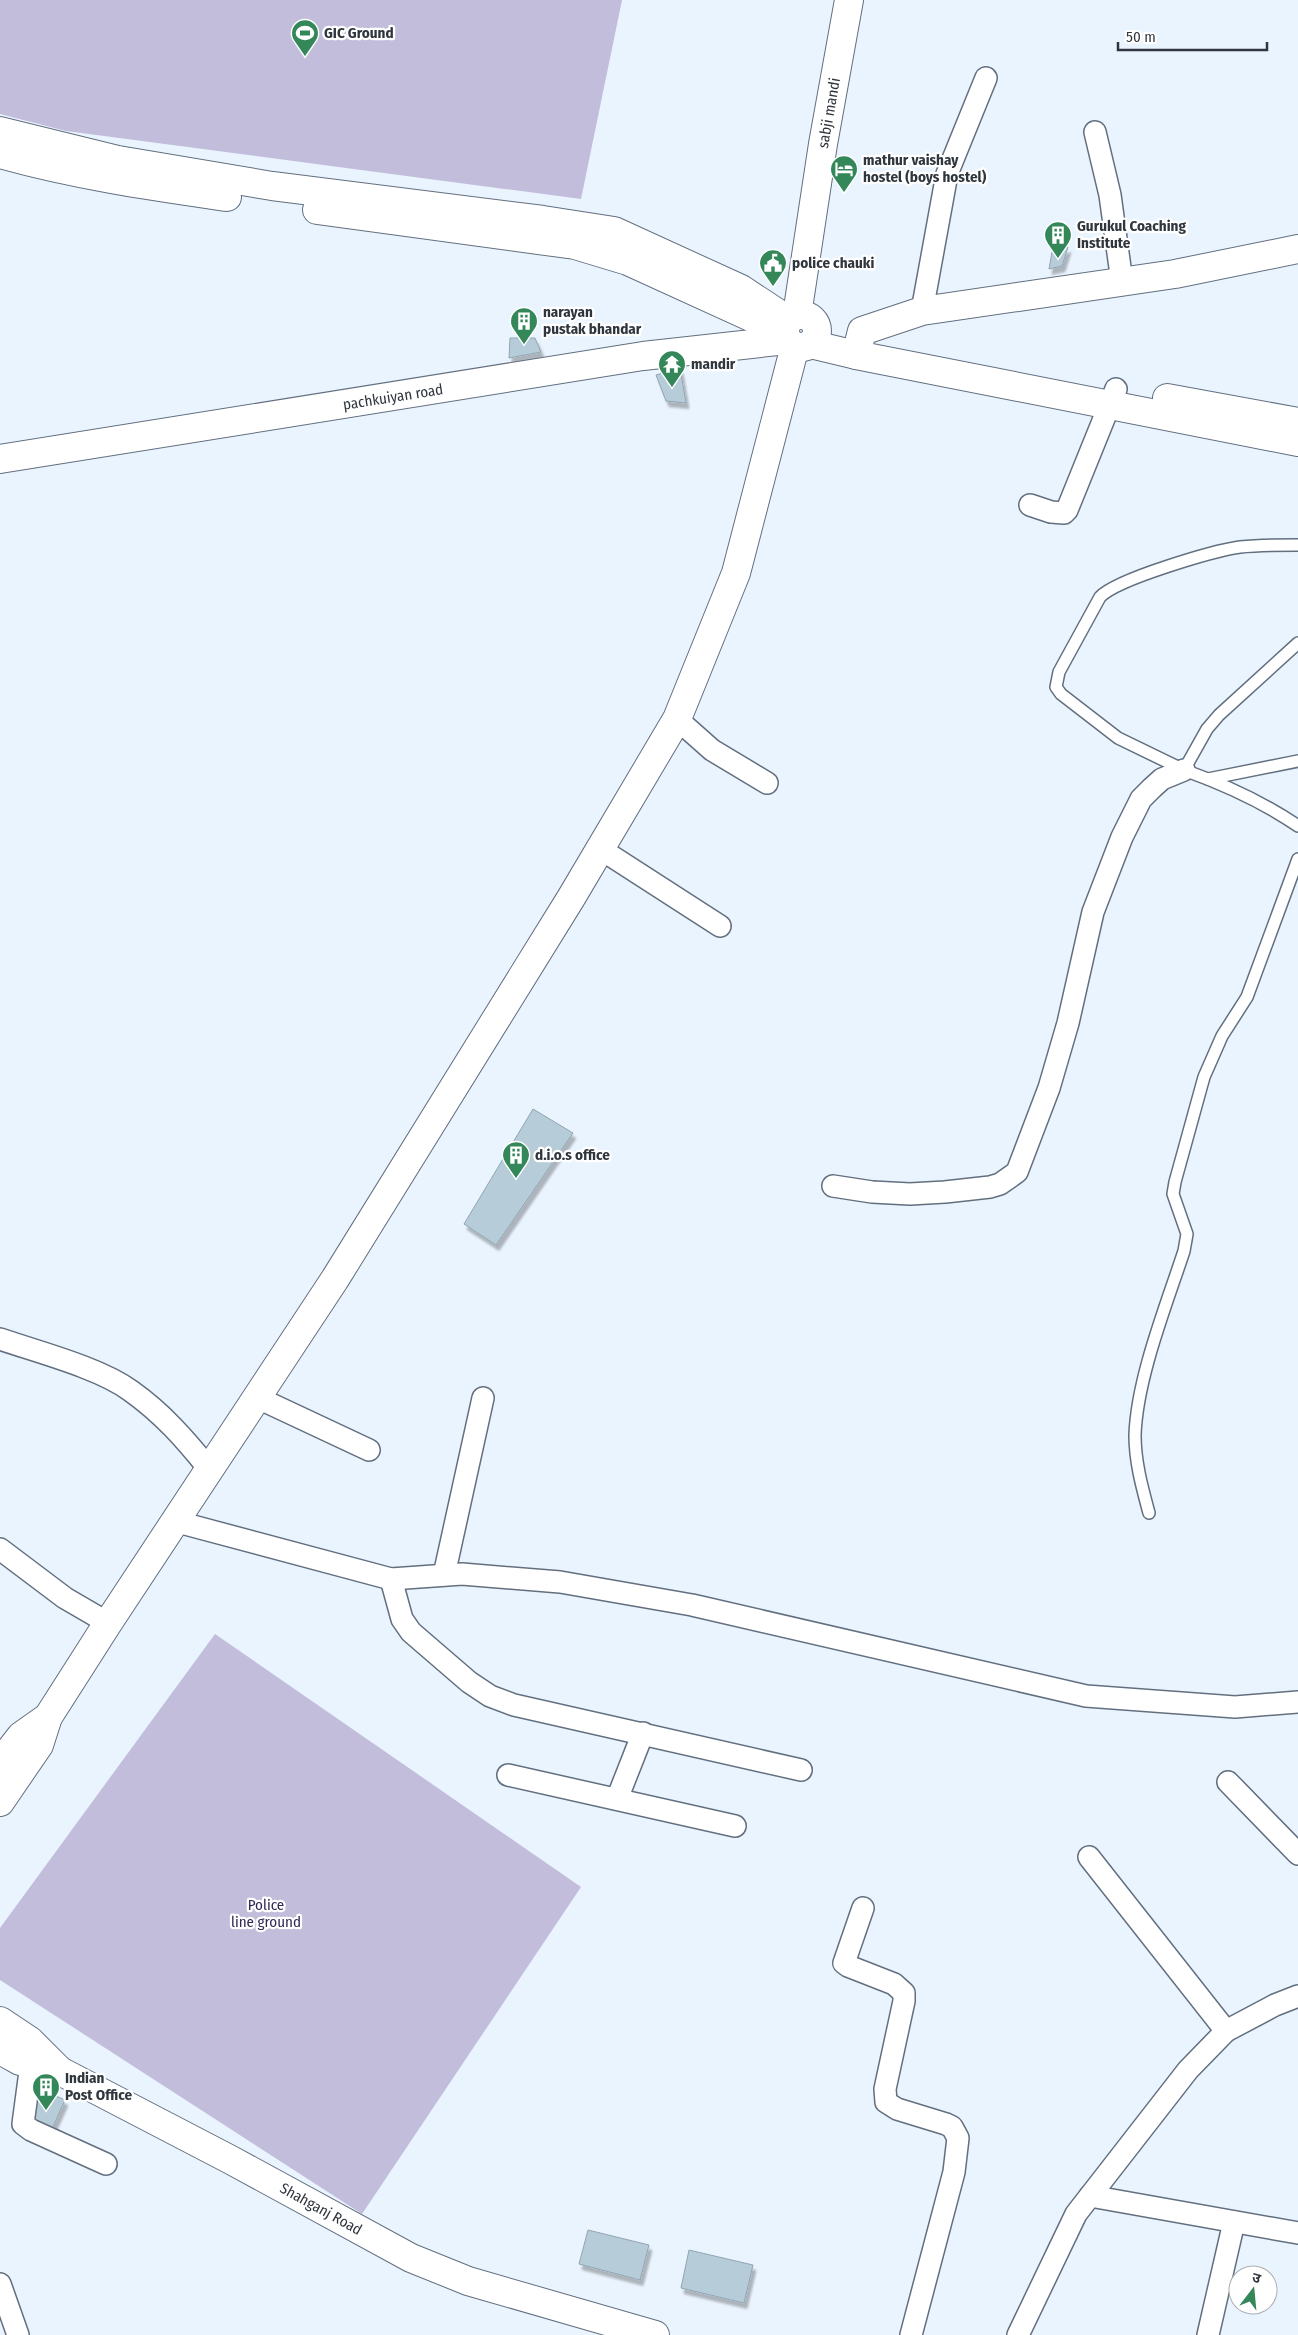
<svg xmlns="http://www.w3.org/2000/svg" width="1298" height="2335" font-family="'Fira Sans Condensed','Noto Sans Devanagari',sans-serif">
<defs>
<filter id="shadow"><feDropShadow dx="3" dy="5.5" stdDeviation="1" flood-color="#0004"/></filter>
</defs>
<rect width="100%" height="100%" fill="#eaf4ff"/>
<g fill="#c1bddb">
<polygon points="0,0 622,0 581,199 66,131 0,114"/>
<polygon points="215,1634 581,1887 362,2214 0,1980 0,1928"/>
</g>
<g fill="#b6ccd9" stroke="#90a5b2" filter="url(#shadow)">
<polygon points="1068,247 1062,266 1049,269 1052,252"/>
<polygon points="510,338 535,338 541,352 509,358"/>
<polygon points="680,368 686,403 666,401 656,375"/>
<polygon points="533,1109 573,1133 496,1245 464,1224"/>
<polygon points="43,2090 65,2100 51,2131 26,2123"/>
<polygon points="588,2230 649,2245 640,2280 579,2264"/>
<polygon points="689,2250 753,2265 744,2303 681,2288"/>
</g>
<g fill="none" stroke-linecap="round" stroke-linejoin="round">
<g stroke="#626f7f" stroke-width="14">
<g id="service">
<path d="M1298,643L1219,715L1207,729L1184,770C1223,784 1263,802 1298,826"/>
<path d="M1184,770L1118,738L1061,694L1056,687L1059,672L1100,597C1117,579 1213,551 1240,547C1260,545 1279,545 1298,545"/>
<polyline points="1208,779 1298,761"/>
<path d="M1149,1513C1142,1487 1135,1462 1135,1435C1137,1378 1166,1306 1184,1251L1187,1234L1173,1194L1175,1182L1204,1077L1222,1036L1247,997L1298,859"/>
</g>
</g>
<g stroke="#626f7f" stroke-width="24">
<g id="minor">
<polyline points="1095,132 1110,195 1122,282"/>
<polyline points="922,311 947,174 986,78"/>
<polyline points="1030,505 1051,512 1064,513 1067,510 1116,389"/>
<polyline points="677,719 712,750 767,783"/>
<polyline points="599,848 720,926"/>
<polyline points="833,1186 872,1192 910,1194 945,1192 990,1187 1000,1184 1017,1172 1049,1088 1068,1023 1093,912 1122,837 1141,799 1152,788 1162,779 1184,770"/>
<path d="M0,1339C38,1352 100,1368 131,1391C162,1413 185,1439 209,1469"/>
<polyline points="256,1397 369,1450"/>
<polyline points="174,1521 391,1579 462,1574 560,1582 692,1605 1086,1696 1235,1707 1298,1702"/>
<polyline points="0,1549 65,1598 108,1623"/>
<polyline points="444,1575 483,1398"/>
<polyline points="391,1579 402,1619 411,1632 469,1682 490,1696 514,1705 801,1770"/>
<polyline points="508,1775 735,1826"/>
<polyline points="1228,1782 1298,1854"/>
<polyline points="617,1799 643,1733"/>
<polyline points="1089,1857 1226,2031"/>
<polyline points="863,1908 844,1963 848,1966 894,1984 904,1993 904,2001 885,2089 886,2102 897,2109 946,2124 952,2127 958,2138 954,2172 911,2335"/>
<polyline points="31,2064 23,2124 31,2130 106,2164"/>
<polyline points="1090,2196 1298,2233"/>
<polyline points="0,2284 18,2335"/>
<polyline points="1018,2335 1076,2214 1188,2070 1226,2031 1275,2005 1298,1996"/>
<polyline points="1208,2335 1234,2222"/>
</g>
</g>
<g stroke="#626f7f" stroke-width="30">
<g id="tertiary">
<polyline points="797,315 823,144 849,0"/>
<polyline points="856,355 862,331 922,311 1175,274 1298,249"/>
</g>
</g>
<g stroke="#626f7f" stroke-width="30">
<g id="secondary">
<polyline points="0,131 118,160 272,186 543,220 614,231 741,289 788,320"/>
<path d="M0,154C74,175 151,186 227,197"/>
<polyline points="317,210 575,245 628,261 777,329"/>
<circle cx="801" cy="331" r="16"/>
<polyline points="810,344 856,355 1298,442"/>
<polyline points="1167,398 1298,422"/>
<polyline points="0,459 643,356 787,340"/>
<polyline points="0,1763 21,1736 48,1717"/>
<polyline points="0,1802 39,1745 48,1717 108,1623 335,1279 571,898 677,719 736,573 795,346"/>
</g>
</g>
<g stroke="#626f7f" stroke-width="30">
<g id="primary">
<polyline points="0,2021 30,2041 60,2071"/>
<polyline points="0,2050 20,2061 60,2071 231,2160 411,2258 468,2281 655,2335"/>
</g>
</g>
<use href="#service" stroke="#fff" stroke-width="11"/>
<use href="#minor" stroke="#fff" stroke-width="21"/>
<use href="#tertiary" stroke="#fff" stroke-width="28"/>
<use href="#secondary" stroke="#fff" stroke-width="28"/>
<use href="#primary" stroke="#fff" stroke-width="28"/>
</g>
<defs>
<g id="stadium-pin" transform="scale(1.4375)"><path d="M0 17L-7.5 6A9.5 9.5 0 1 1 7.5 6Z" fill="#338759" stroke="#fff"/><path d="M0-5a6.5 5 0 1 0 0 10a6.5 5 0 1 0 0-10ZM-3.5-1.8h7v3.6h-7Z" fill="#fff"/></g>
<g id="hotel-pin" transform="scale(1.4375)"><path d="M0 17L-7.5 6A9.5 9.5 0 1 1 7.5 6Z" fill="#338759" stroke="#fff"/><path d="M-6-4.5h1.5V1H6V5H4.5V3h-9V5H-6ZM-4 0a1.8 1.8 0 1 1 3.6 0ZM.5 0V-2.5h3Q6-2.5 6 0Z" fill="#fff"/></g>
<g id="building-pin" transform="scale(1.4375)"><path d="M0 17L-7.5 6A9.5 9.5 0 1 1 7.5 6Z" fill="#338759" stroke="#fff"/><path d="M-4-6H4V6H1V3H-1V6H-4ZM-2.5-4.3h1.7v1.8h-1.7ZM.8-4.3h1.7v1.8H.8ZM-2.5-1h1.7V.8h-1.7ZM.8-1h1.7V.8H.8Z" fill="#fff"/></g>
<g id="civic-pin" transform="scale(1.4375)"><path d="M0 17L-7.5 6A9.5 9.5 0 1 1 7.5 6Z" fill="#338759" stroke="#fff"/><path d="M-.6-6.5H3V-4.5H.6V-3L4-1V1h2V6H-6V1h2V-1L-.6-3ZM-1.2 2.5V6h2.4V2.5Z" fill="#fff"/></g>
<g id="temple-pin" transform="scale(1.4375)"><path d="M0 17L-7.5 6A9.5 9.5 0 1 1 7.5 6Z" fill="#338759" stroke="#fff"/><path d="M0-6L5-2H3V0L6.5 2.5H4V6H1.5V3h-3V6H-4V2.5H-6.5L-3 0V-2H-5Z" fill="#fff"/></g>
</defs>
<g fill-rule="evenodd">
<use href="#stadium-pin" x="305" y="33"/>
<use href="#hotel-pin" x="844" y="169"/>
<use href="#building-pin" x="1058" y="235"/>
<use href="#civic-pin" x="773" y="263"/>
<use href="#building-pin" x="524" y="321"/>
<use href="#temple-pin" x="672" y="364"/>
<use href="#building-pin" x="516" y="1155"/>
<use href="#building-pin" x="46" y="2087"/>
</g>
<g text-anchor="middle" stroke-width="4.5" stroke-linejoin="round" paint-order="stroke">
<g font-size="15" font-weight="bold" fill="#30363d" stroke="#fff" text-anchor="start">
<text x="324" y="38">GIC Ground</text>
<text x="863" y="165">mathur vaishay<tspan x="863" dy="17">hostel (boys hostel)</tspan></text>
<text x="1077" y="231">Gurukul Coaching<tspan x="1077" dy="17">Institute</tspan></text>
<text x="792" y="268">police chauki</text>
<text x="543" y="317">narayan<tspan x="543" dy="17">pustak bhandar</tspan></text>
<text x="691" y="369">mandir</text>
<text x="535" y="1160">d.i.o.s office</text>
<text x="65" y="2083">Indian<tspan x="65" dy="17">Post Office</tspan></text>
</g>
<g font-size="15" fill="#30363d" stroke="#fff">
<text transform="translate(829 113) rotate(-80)" y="5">sabji mandi</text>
<text transform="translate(393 397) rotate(-9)" y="5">pachkuiyan road</text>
<text transform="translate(321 2209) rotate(29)" y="5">Shahganj Road</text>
</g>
<g font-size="15" fill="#322856" stroke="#fff">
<text x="266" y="1910">Police<tspan x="266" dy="17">line ground</tspan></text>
</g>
</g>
<g transform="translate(1253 2290) rotate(16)"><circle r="24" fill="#ffffff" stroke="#acafb1"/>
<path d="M0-4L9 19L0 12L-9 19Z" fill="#338759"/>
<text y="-8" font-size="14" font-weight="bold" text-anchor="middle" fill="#30363d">उ</text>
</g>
<path d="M1118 42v8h149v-8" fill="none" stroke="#30363d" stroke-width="2.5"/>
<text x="1126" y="42" font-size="15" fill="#30363d" stroke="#ffffff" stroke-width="4" paint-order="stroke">50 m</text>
</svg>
